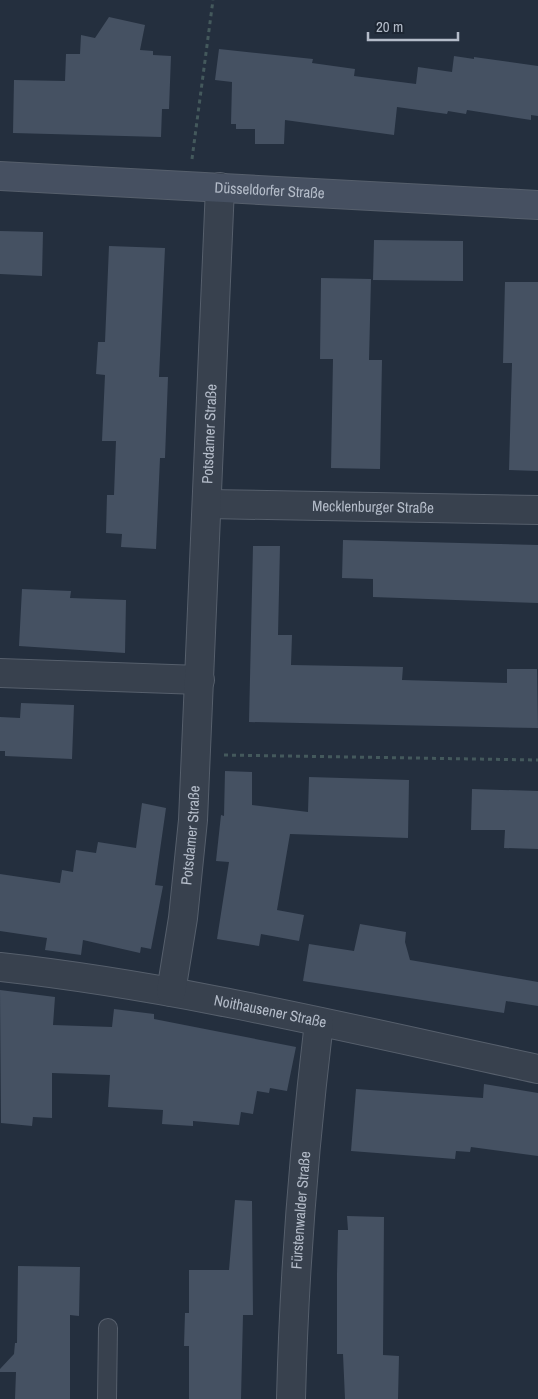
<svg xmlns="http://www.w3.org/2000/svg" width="538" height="1399" font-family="'Archivo Narrow',sans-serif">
<rect width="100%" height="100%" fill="#242f3e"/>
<g fill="#455162">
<polygon points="109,17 145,25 140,50 153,51 153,55 171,56 169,109 162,109 161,137 13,133 14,80 65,81 66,54 80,54 81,35 95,38"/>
<polygon points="219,49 313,59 312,63 355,69 354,76 416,84 418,67 452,72 454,56 474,59 474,57 538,66 538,116 531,115 531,120 467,110 466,114 448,111 447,114 397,107 394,135 285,120 284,144 255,144 255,129 236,129 236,124 231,124 232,82 215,80"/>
<polygon points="0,231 43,232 42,276 0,274"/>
<polygon points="374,240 463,241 463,281 373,280"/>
<polygon points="109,246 165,248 159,377 168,377 165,458 160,458 156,549 121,547 122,534 106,533 107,495 114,495 116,441 102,441 105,375 96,374 98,342 105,342"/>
<polygon points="321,278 371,279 369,360 382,360 380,469 331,468 333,359 320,359"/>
<polygon points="505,282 538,282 538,471 509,470 512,363 503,363"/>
<polygon points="343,540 538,545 538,603 373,597 373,579 342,578"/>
<polygon points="253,546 280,546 278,635 292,635 291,665 403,667 402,680 507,683 507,669 537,669 538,728 249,722"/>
<polygon points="22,589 71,591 70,598 126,600 125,653 19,646"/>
<polygon points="21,703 74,705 72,759 5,756 5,751 0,751 0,717 20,718"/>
<polygon points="225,771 252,772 252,805 308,812 309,777 409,780 408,838 290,834 277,910 304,915 299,941 261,934 259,946 217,939 229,862 216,861 221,815 224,816"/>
<polygon points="472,789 538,791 538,849 504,848 505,830 471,830"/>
<polygon points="142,803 166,808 155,885 163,886 151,949 141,947 140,953 83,940 81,955 45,950 47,938 0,931 0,874 60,883 62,870 73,872 76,850 96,853 98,842 136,848"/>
<polygon points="360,924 406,932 405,942 410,960 538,982 538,1006 506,1001 504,1013 303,981 309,944 354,951"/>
<polygon points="0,990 55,997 53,1025 112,1027 114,1009 154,1014 154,1019 296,1047 287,1091 270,1088 269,1093 257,1091 253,1114 241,1112 239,1125 193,1121 193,1126 162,1124 163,1110 108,1107 110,1075 52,1073 52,1118 33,1117 32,1126 1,1123"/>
<polygon points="484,1084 538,1093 538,1156 471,1147 470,1152 456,1151 455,1159 351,1151 356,1089 483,1098"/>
<polygon points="235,1200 252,1201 253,1315 243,1315 241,1399 189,1399 189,1346 184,1346 185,1313 189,1313 189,1270 229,1270"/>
<polygon points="347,1216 384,1217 383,1355 399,1356 398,1399 345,1399 343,1354 337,1354 337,1274 338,1230 348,1230"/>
<polygon points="18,1266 80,1267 79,1316 70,1315 70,1399 15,1399 16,1372 0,1372 0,1369 14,1354 15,1343 17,1343"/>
</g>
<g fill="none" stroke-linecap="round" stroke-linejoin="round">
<g stroke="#565f6c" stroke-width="20">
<polyline id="lane" points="107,1399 108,1328"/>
</g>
<g stroke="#565f6c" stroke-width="30">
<g id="street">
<path id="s1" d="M208,504L538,510"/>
<polyline points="0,673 200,680"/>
<path id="s2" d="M0,967C182,987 360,1031 538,1069"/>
<path id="s3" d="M171,992L183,918L193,820L220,187"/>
<path id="s4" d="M291,1399C294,1272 304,1148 319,1022"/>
</g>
</g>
<g stroke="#565f6c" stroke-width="30">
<g id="secondary">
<path id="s5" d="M0,176L538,205"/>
</g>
</g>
<g stroke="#44595c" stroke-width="3" stroke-dasharray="4 4" stroke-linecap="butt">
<polyline points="192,159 213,0"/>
<polyline points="224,755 538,760"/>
</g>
<use href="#lane" stroke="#38414e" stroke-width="18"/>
<use href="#street" stroke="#38414e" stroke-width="28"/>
<use href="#secondary" stroke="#465061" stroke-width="28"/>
</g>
<g text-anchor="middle" stroke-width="4" stroke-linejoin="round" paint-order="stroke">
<g font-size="15" fill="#b4bcc9" stroke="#1d2633">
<text dy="5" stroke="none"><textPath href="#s5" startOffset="270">Düsseldorfer Straße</textPath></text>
<text dy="5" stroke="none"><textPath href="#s3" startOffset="560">Potsdamer Straße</textPath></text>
<text dy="5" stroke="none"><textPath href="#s1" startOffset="165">Mecklenburger Straße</textPath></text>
<text dy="5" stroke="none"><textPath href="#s3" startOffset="158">Potsdamer Straße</textPath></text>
<text dy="5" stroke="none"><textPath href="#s2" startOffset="274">Noithausener Straße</textPath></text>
<text dy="5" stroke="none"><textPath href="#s4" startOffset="189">Fürstenwalder Straße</textPath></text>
</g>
</g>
<path d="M368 32v8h90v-8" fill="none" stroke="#b4bcc9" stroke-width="2.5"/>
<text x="376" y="32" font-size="15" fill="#b4bcc9" stroke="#1d2633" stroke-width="4" paint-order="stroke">20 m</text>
</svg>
